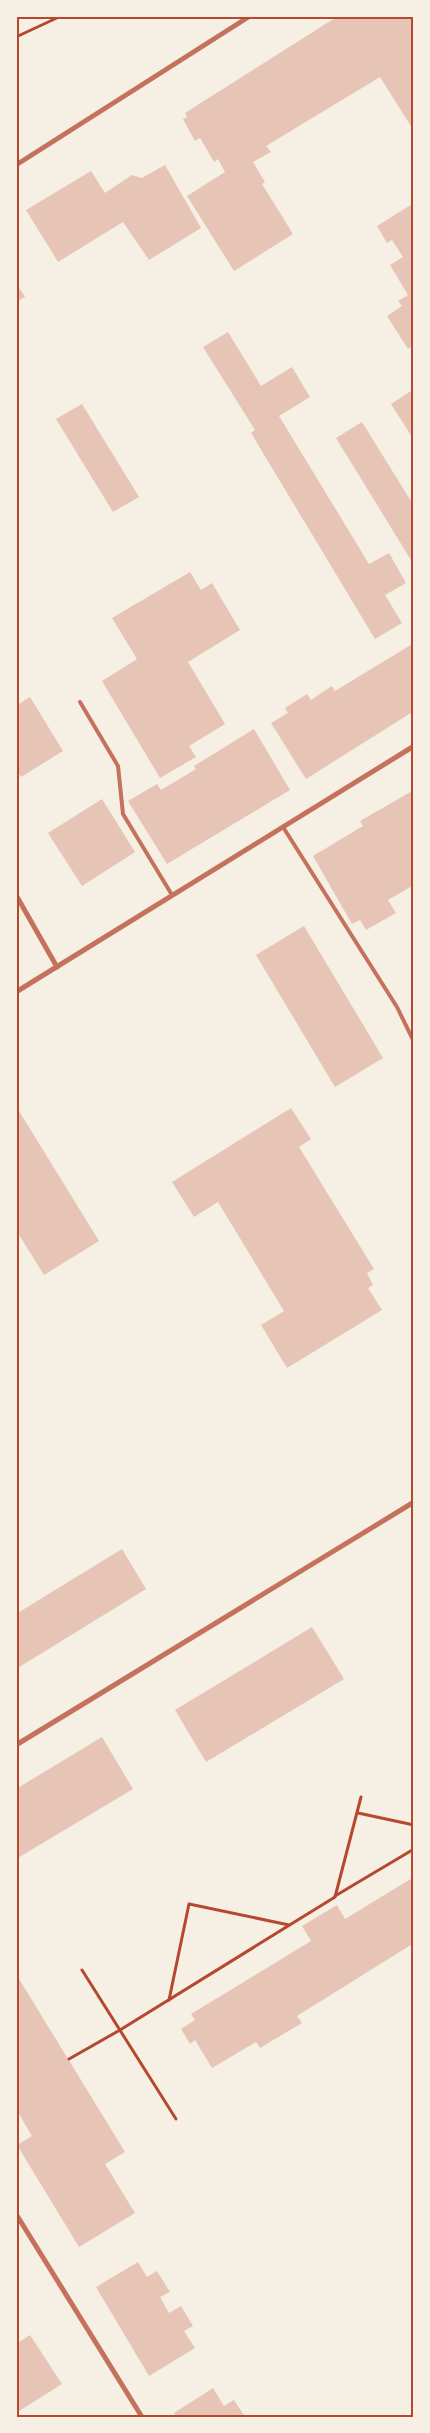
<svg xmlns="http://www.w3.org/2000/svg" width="430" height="2433" font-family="'Varela Round',sans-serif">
<rect width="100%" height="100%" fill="#f6efe4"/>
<g fill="#e6c5b7">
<polygon points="338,16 414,16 414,131 380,77 266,146 271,152 253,162 265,182 262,184 293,234 234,271 187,196 225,172 218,159 214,162 200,138 195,141 183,119 187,117 185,113"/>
<polygon points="165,165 201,228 149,260 123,222 58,262 26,210 91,171 105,193 132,175 142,178"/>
<polygon points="414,203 414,345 408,349 387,316 402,306 398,301 408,295 390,265 403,257 392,240 387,243 377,226"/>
<polygon points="16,283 25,297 16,302"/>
<polygon points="228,332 261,386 292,367 310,397 279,416 369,564 389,553 406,583 385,595 402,623 375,639 251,433 255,430 203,347"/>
<polygon points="414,389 414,440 391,404"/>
<polygon points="82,404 139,497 113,512 56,419"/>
<polygon points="362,422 414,506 414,565 336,438"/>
<polygon points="190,572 201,590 212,583 240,630 188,662 225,724 189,746 196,757 160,778 102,681 137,659 112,618"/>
<polygon points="414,643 414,711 306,779 271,723 288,713 285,708 307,694 311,700 332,686 335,691"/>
<polygon points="30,697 63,751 21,777 16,769 16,706"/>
<polygon points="254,729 290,790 167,864 128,801 157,784 161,790 196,769 194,766"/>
<polygon points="414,790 414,885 388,900 396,913 366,930 360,920 352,924 313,856 363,826 360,821"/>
<polygon points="102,799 135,852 82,886 48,833"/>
<polygon points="304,926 383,1058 335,1087 256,955"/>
<polygon points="291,1108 311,1139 299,1147 374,1269 367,1273 373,1285 368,1288 382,1310 287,1368 261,1325 284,1311 218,1202 194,1217 172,1182"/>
<polygon points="19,1111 99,1241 44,1275 16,1230 16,1112"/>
<polygon points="122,1549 146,1589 16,1669 16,1614"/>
<polygon points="312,1627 344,1679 206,1762 175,1710"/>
<polygon points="102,1737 133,1789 16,1859 16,1789"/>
<polygon points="414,1877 414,1943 297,2016 302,2023 260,2048 256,2042 212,2068 195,2040 190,2044 181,2029 195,2020 191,2014 311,1941 302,1926 337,1905 345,1919"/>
<polygon points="16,1974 125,2152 105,2164 135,2213 79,2247 17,2145 32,2136 16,2109"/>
<polygon points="138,2262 147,2277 157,2271 170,2292 160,2297 169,2313 181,2306 193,2326 184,2331 195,2348 149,2376 96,2287"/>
<polygon points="30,2335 62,2384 16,2413 16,2344"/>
<polygon points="213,2388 224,2406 234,2400 245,2417 176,2417 174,2413"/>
</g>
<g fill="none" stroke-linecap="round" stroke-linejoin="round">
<g stroke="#b5482f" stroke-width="3">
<polyline points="16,37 61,16"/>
<polyline points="358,1813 414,1825"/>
<polyline points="335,1896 414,1849"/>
<polyline points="82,1970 176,2119"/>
<polyline points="169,2000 189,1904 289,1925"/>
<polyline points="69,2059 120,2030 335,1897 361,1797"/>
</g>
<g stroke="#c5725c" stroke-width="4">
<polyline points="80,702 118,766 123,814 172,895"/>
<polyline points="283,827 397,1007 414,1042"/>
</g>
<g stroke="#c5725c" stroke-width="5">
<polyline points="16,165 250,16"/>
<polyline points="16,895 57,967"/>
<polyline points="16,992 414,746"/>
<polyline points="16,1745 414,1502"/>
<polyline points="16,2214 142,2417"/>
</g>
</g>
<rect width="430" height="2433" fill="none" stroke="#f6efe4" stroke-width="35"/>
<rect x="18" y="18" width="394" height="2398" fill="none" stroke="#b5482f" stroke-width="2"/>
</svg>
